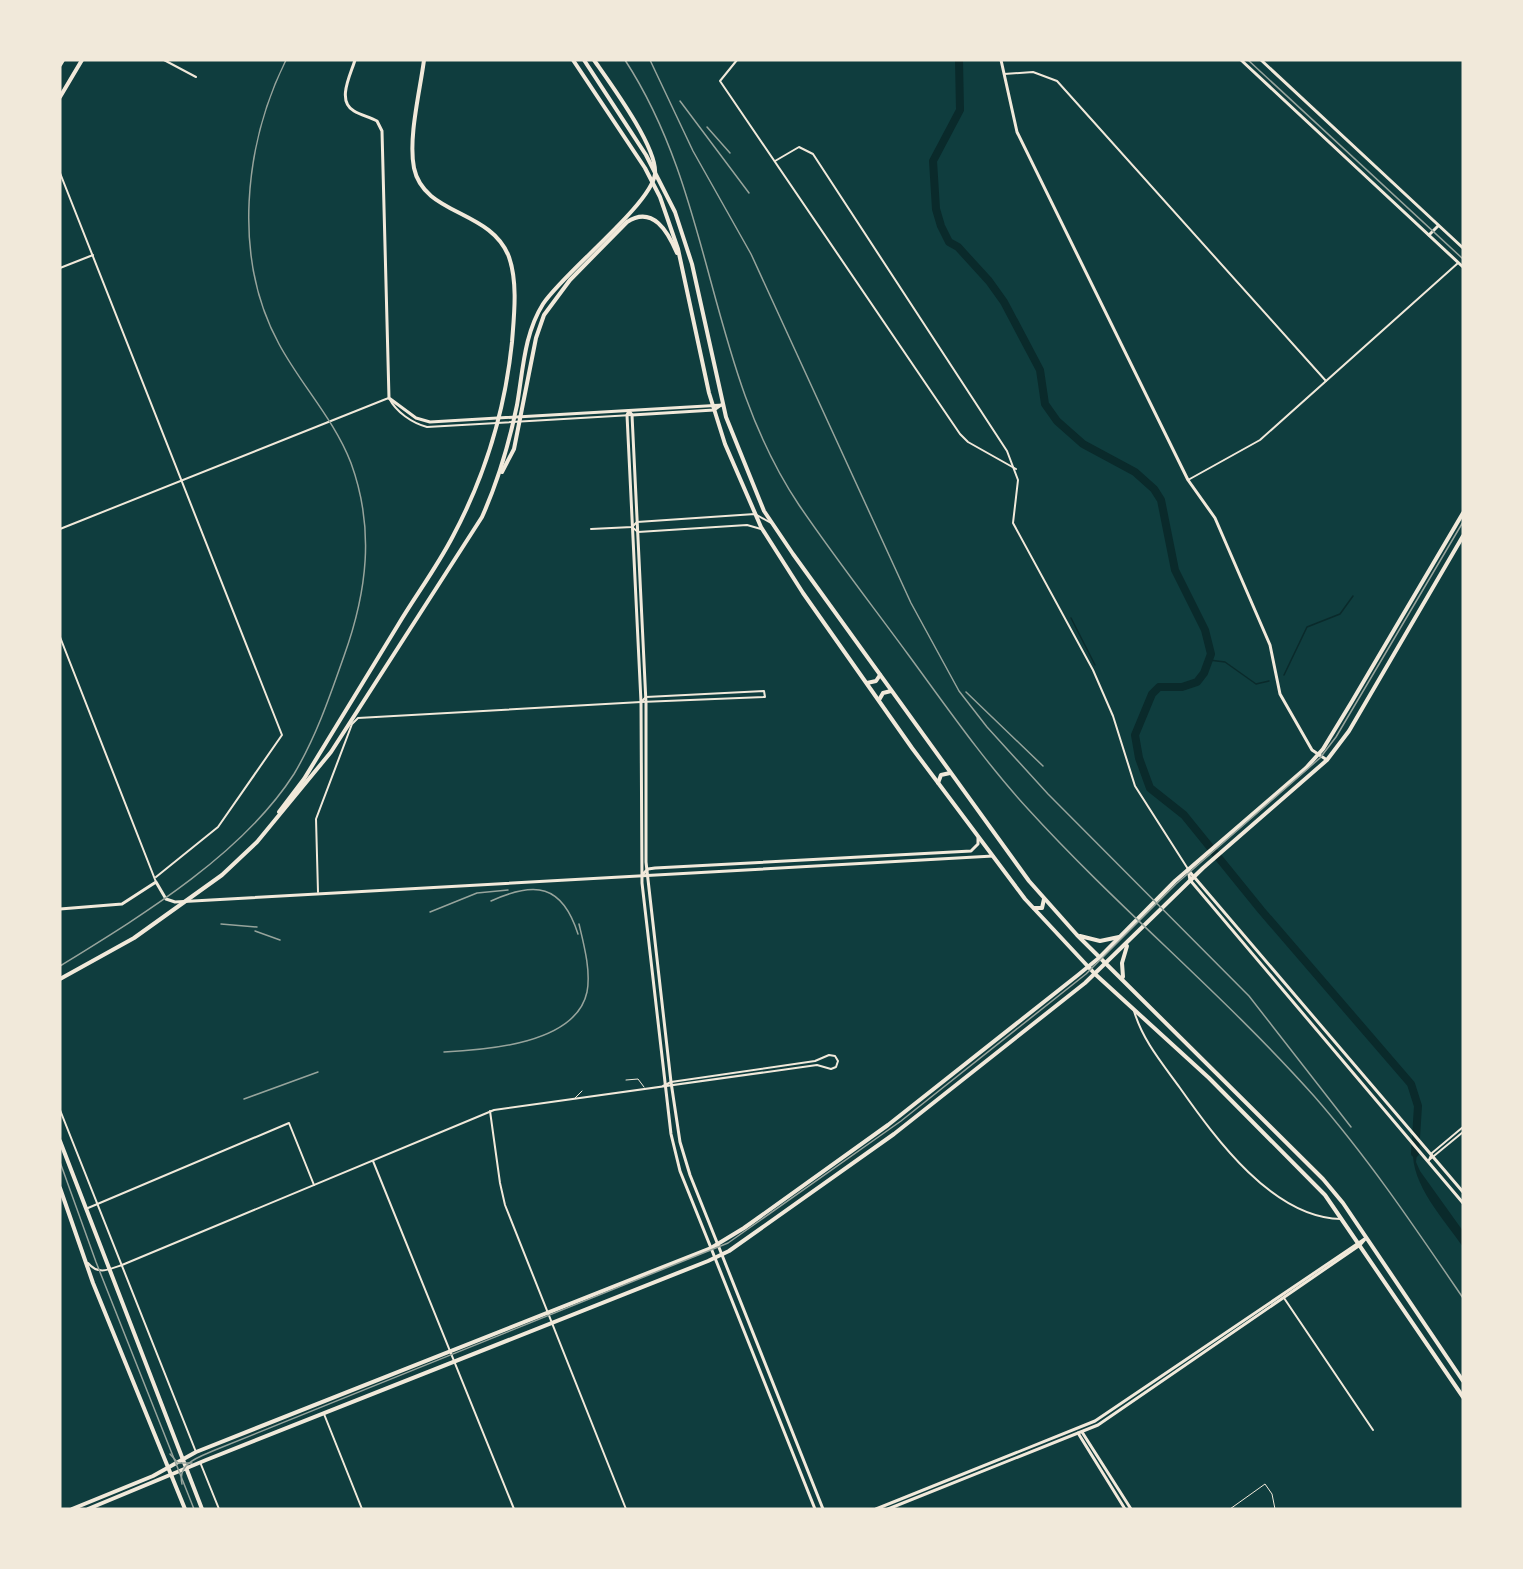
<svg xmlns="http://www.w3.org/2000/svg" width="1523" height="1569" font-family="Raleway,sans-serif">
<rect width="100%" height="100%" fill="#0f3d3e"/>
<path fill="#0a2a2b" d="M1413,1150L1417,1154L1416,1162L1420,1171L1463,1231V1247C1444,1219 1411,1185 1413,1150Z"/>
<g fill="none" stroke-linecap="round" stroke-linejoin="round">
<g stroke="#0a2a2b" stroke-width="1.5">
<polyline points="1071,618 1095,665"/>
<polyline points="1209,660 1225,662 1256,684 1269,681"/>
<polyline points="1284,675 1307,627 1340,614 1353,596"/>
</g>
<polyline stroke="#0a2a2b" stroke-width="8" points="959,60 960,110 933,161 936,209 941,226 949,242 958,247 989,281 1004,302 1040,370 1045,404 1057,421 1083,444 1135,472 1154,489 1161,500 1175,570 1205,630 1211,654 1204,673 1197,682 1182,687 1159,687 1152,694 1135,735 1139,758 1150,788 1184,815 1261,910 1411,1084 1418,1106 1415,1153"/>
<g stroke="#f1e9da" stroke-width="1">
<polyline points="626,1080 638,1079 644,1087"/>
<polyline points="575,1098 582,1091"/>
<polyline points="1230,1509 1265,1484 1272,1494 1275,1509"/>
</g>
<g stroke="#f1e9da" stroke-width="2">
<polyline points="164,60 196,77"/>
<polyline points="737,60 720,81 960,434 968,442 1016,469"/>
<polyline points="1004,74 1033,72 1057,81 1326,381"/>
<polyline points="775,161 799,147 813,154 1007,451 1018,480 1013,523 1093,670 1113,716 1135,786 1188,869"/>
<polyline points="60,173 282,735 218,827 156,877"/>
<polyline points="60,268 93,255"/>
<polyline points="1188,480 1260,440 1458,263"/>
<polyline points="632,527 638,532 747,525 761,529"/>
<path d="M60,529L386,399L389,398C396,412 412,423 427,427L632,415"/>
<polyline points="591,529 632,527 637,522 755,514 771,523"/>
<polyline points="60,637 156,882"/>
<polygon points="764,691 765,697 641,702 646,697"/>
<polyline points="318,892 316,819 352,724 358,718 641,702"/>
<path d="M1134,1011C1143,1041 1162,1063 1180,1088C1216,1139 1273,1218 1341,1219"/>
<polyline points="60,1110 196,1452"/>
<polyline points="490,1111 500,1183 505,1205 626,1509"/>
<polyline points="1429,1160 1432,1153 1463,1127"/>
<polyline points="1429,1160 1463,1132"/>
<polyline points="373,1161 514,1509"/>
<polyline points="88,1208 289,1123 314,1185"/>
<path d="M88,1263C98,1275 108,1270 122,1265L494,1110L817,1065L831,1069L836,1067L838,1061L835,1056L829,1055L815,1061L671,1082L663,1086"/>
<polyline points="1284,1298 1373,1430"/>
<polyline points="324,1414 362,1509"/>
<polyline points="200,1462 219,1509"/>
</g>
<g stroke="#f1e9da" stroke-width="3">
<path d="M355,60C351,74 336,101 354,111C361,115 369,117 377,121L382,131L389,398L416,418L430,422L723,405"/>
<polyline points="1001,60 1017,132 1188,480 1215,518 1270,645 1280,694 1312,750 1327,760"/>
<polyline points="629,411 632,415 646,703 646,862 671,1082 680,1142 690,1175 722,1255"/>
<polyline points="629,411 627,415 641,702 642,883 671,1134 680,1171 711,1248"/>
<polyline points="632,415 714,410 721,405"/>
<polyline points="1188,869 1190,880 1463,1203"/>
<polyline points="1189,871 1463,1192"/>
<polyline points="643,874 648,869 655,868 971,851 978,844 978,838"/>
<polyline points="60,909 122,904 156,882 166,899 175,902 993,856"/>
<polyline points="1082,1432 1131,1509"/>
<polyline points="1078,1433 1125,1509"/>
<polyline points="876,1509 1095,1421 1366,1238"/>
<polyline points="888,1509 1098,1425 1360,1245 1366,1238"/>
</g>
<g stroke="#f1e9da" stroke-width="3">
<polyline points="1241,60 1463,267"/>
<polyline points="1261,60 1463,248"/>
<polyline points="1429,235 1438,226"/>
<polyline points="711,1248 815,1509"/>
<polyline points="722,1255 823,1509"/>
</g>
<g stroke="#f1e9da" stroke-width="4">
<polyline points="573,60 645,168 660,197 678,249 709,393 725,444 761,527 803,593 912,748 1025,899 1095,974 1209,1078 1325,1195 1463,1397"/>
<polyline points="584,60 646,155 675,212 692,264 726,417 764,511 793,554 1029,881 1077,935 1323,1179 1343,1203 1463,1381"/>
<polyline points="60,65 63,60"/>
<polyline points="60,97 82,60"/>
<path d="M502,472L514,449L536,338L544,315L570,280L627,222C653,205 668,232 677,253"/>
<polyline points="867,683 876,681 880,675"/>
<polyline points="879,700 883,693 891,691"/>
<polyline points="938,783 941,775 950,773"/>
<path d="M279,812L304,779C335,728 367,676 398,625C416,595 437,567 453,536C485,476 505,410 512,342C514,316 518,283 509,257C491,209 424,216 414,168C408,138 420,91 424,60"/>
<polyline points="1034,908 1042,908 1044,899"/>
<polyline points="1080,936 1100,941 1119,937"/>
<polyline points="1123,977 1122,963 1127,946"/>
<path d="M60,979L134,938L222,875L257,842L331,752L482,517C498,481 509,444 517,405C523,371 524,334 543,304C564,272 651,205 655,174C658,148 610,83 594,60"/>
<polyline points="60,1141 202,1509"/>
<polyline points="60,1188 93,1283 185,1509"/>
<polyline points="72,1509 153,1476 196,1452 711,1248 744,1228 888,1125 1078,975 1100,957 1175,881 1306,768 1323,749 1351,703 1463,513"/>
<polyline points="88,1509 206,1460 708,1261 729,1251 894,1134 1085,983 1203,868 1327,760 1349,731 1463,536"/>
</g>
<g stroke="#97a49c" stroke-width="1.5">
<polyline points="1248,60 1463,259"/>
<polyline points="60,1162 96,1262 194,1509"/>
<polyline points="170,1454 178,1463 192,1463"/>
<path d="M182,1484C177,1463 199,1457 215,1450L728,1243L901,1121L1086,974L1176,884L1320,758L1336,737L1463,522"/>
</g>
<g stroke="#97a49c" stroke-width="1.5">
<path d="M625,60C715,198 707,368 799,505C833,555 871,604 907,653C946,706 984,761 1028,809C1119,909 1224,995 1314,1096C1369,1159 1416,1229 1463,1298"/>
<polyline points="650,60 693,151 751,254 911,603 959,691 987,727 1048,794 1249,996 1351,1127"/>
<polyline points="680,101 749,193"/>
<polyline points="707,127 730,153"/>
<polyline points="966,692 1043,766"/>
<path d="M491,901C535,881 562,884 578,934"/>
<polyline points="430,912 477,893 508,890"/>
<polyline points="221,924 257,927"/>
<polyline points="255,931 280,940"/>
<path d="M60,966C141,916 242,855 294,774C316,737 330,696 344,656C367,592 375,529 351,463C334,419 301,385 279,344C232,258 244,145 286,60"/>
<path d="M444,1052C486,1050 576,1044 587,992C591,971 584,945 579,924"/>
<polyline points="244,1099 318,1072"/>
</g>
</g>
<rect width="1523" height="1569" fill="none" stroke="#f1e9da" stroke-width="123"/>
</svg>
